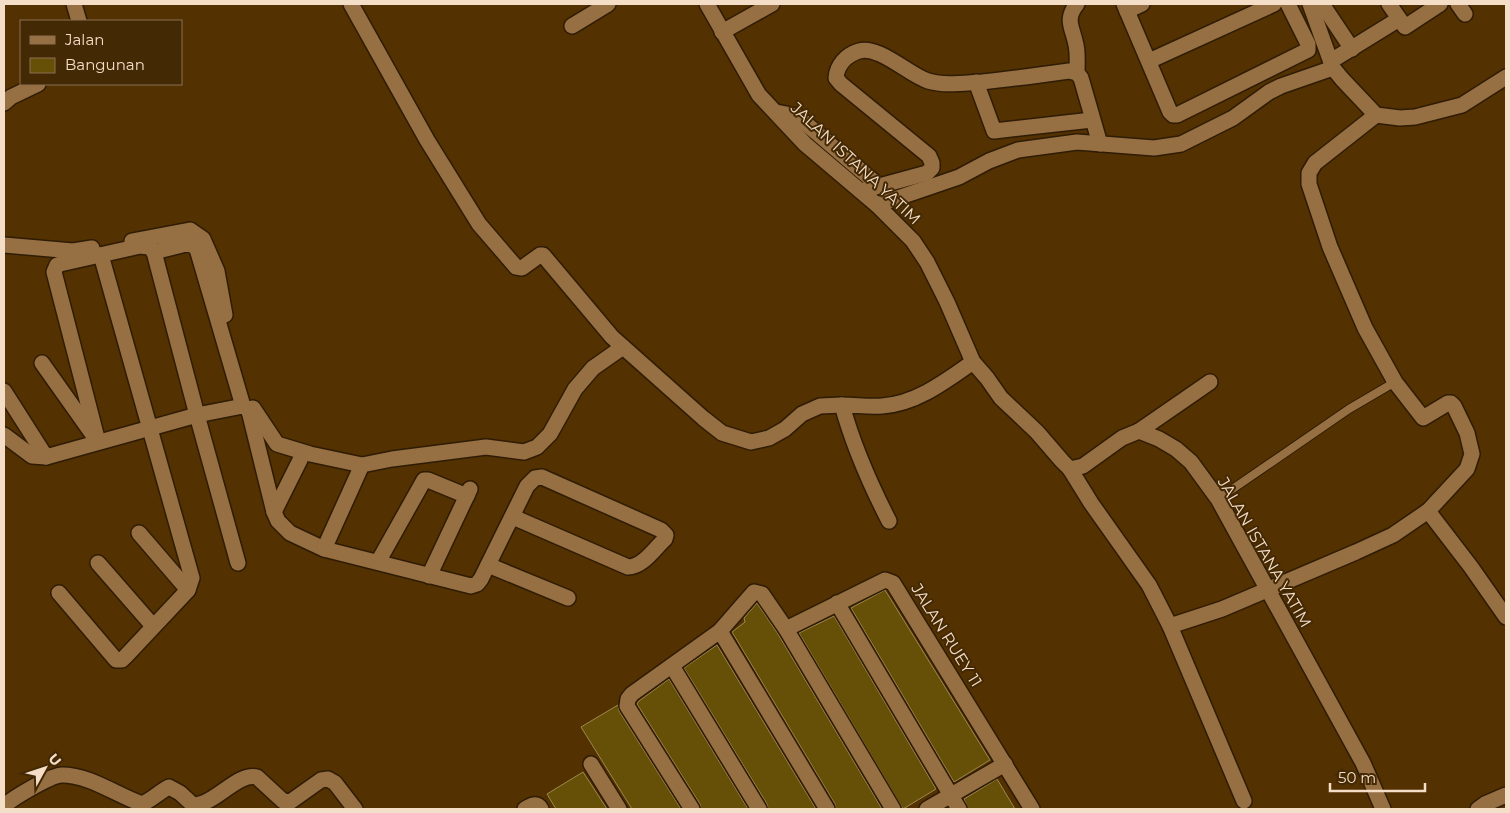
<svg xmlns="http://www.w3.org/2000/svg" width="1510" height="813" font-family="Montserrat,sans-serif">
<rect width="100%" height="100%" fill="#533100"/>
<g fill="#664f07" stroke="#9d8851">
<polygon points="885,590 990,760 954,782 851,608"/>
<polygon points="757,603 778,634 882,809 836,809 835,804 732,632 745,622 744,618"/>
<polygon points="834,616 936,789 903,809 799,633"/>
<polygon points="717,645 816,809 768,809 767,804 684,668"/>
<polygon points="669,679 748,809 701,809 700,804 637,704 639,701"/>
<polygon points="618,705 619,711 681,809 632,809 581,727"/>
<polygon points="583,772 607,809 556,809 547,794"/>
<polygon points="997,779 1015,809 968,809 964,799"/>
</g>
<g fill="none" stroke-linecap="round" stroke-linejoin="round">
<g stroke="#2f1c05" stroke-width="10">
<polyline id="service" points="1218,499 1349,409 1395,382"/>
</g>
<g stroke="#2f1c05" stroke-width="18">
<g id="minor">
<polyline points="74,4 79,21"/>
<polyline points="351,4 427,140 479,224 516,267 522,268 540,255 543,255 612,337 703,418 722,433 751,442 769,438 785,429 802,414 820,406 842,405"/>
<polyline points="707,4 759,95 805,144 877,205 913,241 927,262 947,302 973,362 987,378 1001,398 1037,432 1062,461 1070,469 1083,466 1122,438 1139,431 1159,439 1176,449 1191,462 1218,499 1363,763 1383,809"/>
<path d="M1077,4C1064,20 1073,28 1076,45C1078,54 1077,64 1077,73"/>
<polyline points="1124,4 1170,112 1173,115 1177,115 1308,50 1308,44 1288,4"/>
<polyline points="1310,4 1333,68 1342,79 1376,115 1400,118 1415,117 1462,105 1506,77"/>
<polyline points="1322,4 1352,49"/>
<polyline points="1389,4 1405,27 1440,4"/>
<polyline points="1458,4 1465,14"/>
<polyline points="1127,11 1142,4"/>
<polyline points="572,26 608,4"/>
<polyline points="722,32 772,4"/>
<polyline points="1149,61 1274,4"/>
<polyline points="1331,61 1399,19"/>
<polyline points="976,82 994,131 1092,120"/>
<polyline points="4,103 11,97 38,84"/>
<polyline points="776,112 797,116 879,186"/>
<path d="M861,191L927,173L932,168V163L929,156L841,84L836,78C837,65 846,55 859,51C879,45 909,75 928,81C945,86 964,83 982,82C1011,79 1040,75 1069,71L1077,73L1081,78L1100,144"/>
<polyline points="877,205 959,177 989,161 1018,150 1077,142 1154,148 1181,144 1233,118 1269,92 1281,86 1333,68"/>
<polyline points="132,241 190,230 203,239 217,271 225,315"/>
<polyline points="4,245 73,251 92,248"/>
<polyline points="154,252 197,415 238,563"/>
<polyline points="42,363 98,442 54,272 57,265 60,264 140,246 149,247 154,252 190,243 197,249 243,406"/>
<polyline points="4,391 46,457"/>
<polyline points="253,408 277,444 310,454 362,465"/>
<polyline points="1139,431 1210,382"/>
<path d="M4,435L32,456L46,457L197,415L243,406L248,409L250,415L274,512L278,521L290,533L324,549L471,586L477,584L481,579L527,486L535,478L542,477L661,530L666,535L665,539C655,548 643,567 628,567L513,517"/>
<polyline points="1070,469 1091,503 1149,585 1170,626 1244,801"/>
<polyline points="1428,511 1471,567 1506,617"/>
<polyline points="274,512 300,460"/>
<path d="M889,521C870,484 853,445 842,405C855,405 869,407 882,406C916,404 946,381 973,362"/>
<polyline points="139,533 188,590"/>
<polyline points="324,549 362,465 392,459 486,447 524,452 537,447 550,434 575,389 593,368 623,347"/>
<polyline points="378,562 424,480 428,480 467,496"/>
<polyline points="98,563 153,626"/>
<polyline points="488,565 568,598"/>
<polyline points="429,576 470,489"/>
<polyline points="59,593 116,660 122,660 125,657 188,590 192,578 101,255"/>
<polyline points="837,603 959,809"/>
<polyline points="1170,626 1222,609 1356,552 1393,535 1428,511 1467,469 1472,454 1467,433 1454,406 1451,403 1448,403 1423,418 1395,382 1365,328 1330,247 1309,184 1309,173 1315,163 1376,115"/>
<polyline points="786,629 885,580 893,583 1032,809"/>
<polyline points="720,631 827,809"/>
<polyline points="672,666 759,809"/>
<polyline points="591,764 619,809"/>
<path d="M4,806C13,798 51,775 62,775C90,775 116,795 142,804C152,800 159,792 169,787L180,793L193,805C215,805 237,772 257,777L283,801L290,802L321,780L328,779L335,783L355,809"/>
<path d="M525,809C531,805 537,802 541,809"/>
<polyline points="692,809 627,706 628,699 632,694 720,631 754,592 762,594 786,629 893,809"/>
<polyline points="927,809 1005,764"/>
<polyline points="1478,809 1485,804 1506,795"/>
</g>
</g>
<use href="#service" stroke="#966f43" stroke-width="8"/>
<use href="#minor" stroke="#966f43" stroke-width="15"/>
</g>
<g text-anchor="middle" stroke-width="4" stroke-linejoin="round" paint-order="stroke">
<g font-size="16" fill="#f4dec7" stroke="#442905">
<text transform="translate(856 163) rotate(43)" y="6">JALAN ISTANA YATIM</text>
<text transform="translate(1265 552) rotate(60)" y="6">JALAN ISTANA YATIM</text>
<text transform="translate(947 635) rotate(58)" y="6">JALAN RUEY 11</text>
</g>
</g>
<rect width="1510" height="813" fill="none" stroke="#f4dec7" stroke-width="10"/>
<rect x="20" y="20" width="162" height="65" fill="#442905" stroke="#8a7153"/>
<rect x="30" y="36" width="25" height="8" fill="#966f43" stroke="#8a7153"/>
<text x="65" y="45" font-size="15" fill="#f4dec7">Jalan</text>
<rect x="30" y="58" width="25" height="15" fill="#664f07" stroke="#8a7153"/>
<text x="65" y="70" font-size="15" fill="#f4dec7">Bangunan</text>
<g transform="translate(45 768) rotate(50)" stroke="#442905" stroke-width="4" paint-order="stroke">
<path d="M0-4L9 19L0 12L-9 19Z" fill="#f4dec7"/>
<text y="-8" font-size="14" font-weight="bold" text-anchor="middle" fill="#f4dec7">U</text>
</g>
<path d="M1330 783v8h95v-8" fill="none" stroke="#f4dec7" stroke-width="2.5"/>
<text x="1338" y="783" font-size="15" fill="#f4dec7" stroke="#442905" stroke-width="4" paint-order="stroke">50 m</text>
</svg>
